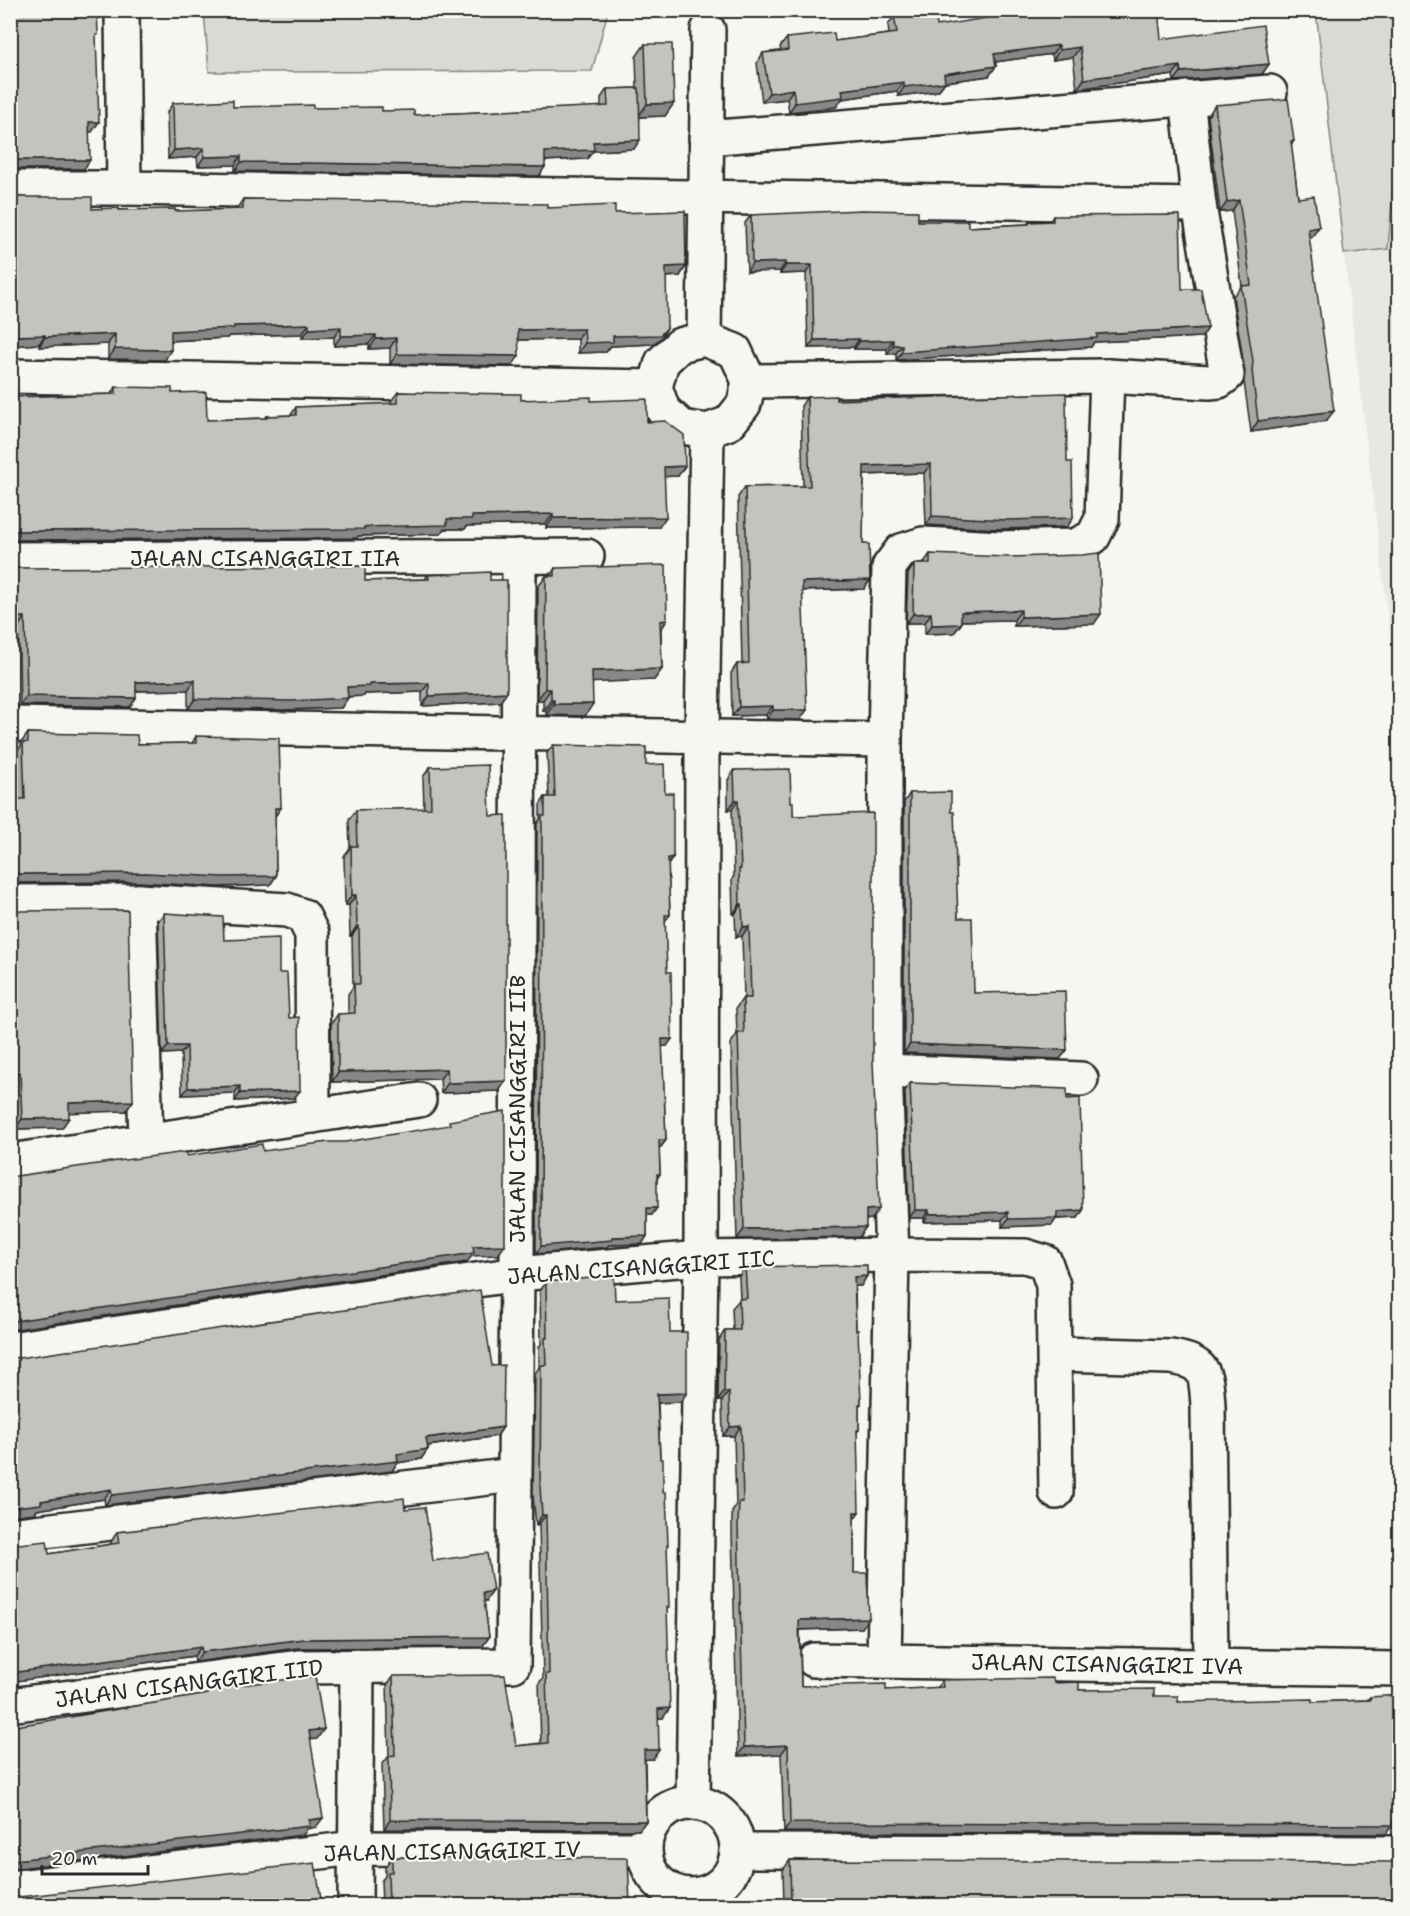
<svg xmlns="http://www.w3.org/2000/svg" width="1410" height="1916" font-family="'Shantell Sans',sans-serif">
<rect width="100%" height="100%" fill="#f6f6f2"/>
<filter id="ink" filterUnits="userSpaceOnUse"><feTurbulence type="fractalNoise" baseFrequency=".0167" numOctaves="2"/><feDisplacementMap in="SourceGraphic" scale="12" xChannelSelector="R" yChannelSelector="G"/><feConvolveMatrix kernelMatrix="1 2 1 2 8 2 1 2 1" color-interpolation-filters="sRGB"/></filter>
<g filter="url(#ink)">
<polygon fill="#e7e7e3" points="1399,160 1399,678 1390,636 1344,254 1388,249 1395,167"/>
<g fill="#d9d9d5" stroke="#828280" stroke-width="1.5">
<polygon points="204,11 204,10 608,11 592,71 209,72"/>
<polygon points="1316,11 1399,11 1400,160 1395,167 1388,249 1344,254"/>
</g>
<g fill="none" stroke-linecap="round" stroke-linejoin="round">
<g stroke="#2b2b2b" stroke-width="38">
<g id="street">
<polyline points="122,10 124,188"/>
<polyline points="706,138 1270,92"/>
<polyline points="10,188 124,188 1199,205"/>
<polyline points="704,339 708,30"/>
<polygon points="704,339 735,351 749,381 744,404 729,423 707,431 682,427 663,410 655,387 662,362 680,345"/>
<polyline points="10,376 655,387"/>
<polyline points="749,381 1107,376 1209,382 1219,381 1227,375 1199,205 1187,98"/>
<polyline points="10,559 587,556"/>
<polyline points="10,724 885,740"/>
<polyline points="139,901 146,1141"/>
<polyline points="10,902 139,901 287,910 303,916 312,934 313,1116"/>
<polyline points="885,1071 1081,1079"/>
<polyline points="10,1161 419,1100"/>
<polyline points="10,1349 517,1274 701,1258 892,1255 1025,1256 1045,1262 1053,1285 1056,1492"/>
<path d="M1055,1354L1171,1357C1206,1363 1206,1372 1208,1406L1211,1666"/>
<polyline points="10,1535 514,1475"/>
<polyline points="814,1660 1400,1669"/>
<polyline points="884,1661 892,1255 885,1071 885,740 889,567 901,551 923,544 1000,548 1075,546 1093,537 1102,519 1107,376"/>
<polyline points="10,1705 299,1667 513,1665 517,1274 519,556"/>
<polyline points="693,1802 701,1258 702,736 707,431"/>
<circle cx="691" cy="1849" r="46"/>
<polyline points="738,1851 1400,1853"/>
<polyline points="10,1888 355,1848 644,1849"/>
<polyline points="355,1906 357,1666"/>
</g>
</g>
<use href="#street" stroke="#f6f6f2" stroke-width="33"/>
</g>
<g fill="#a8a8a5" stroke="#2b2b2b" stroke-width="1.5">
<polygon points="894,16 937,26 1161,39 1269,64 1262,74 1174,81 1173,75 1077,89 1073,57 1053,60 1052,54 995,62 996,66 989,76 945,82 938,91 898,96 897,91 842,99 836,107 789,112 787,99 762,102 757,63 763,53 781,51 780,47 787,38 835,41 889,34 888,25"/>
<polygon points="645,44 674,103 665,116 640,117 634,149 593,151 587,159 545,161 539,176 235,171 235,165 198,166 197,157 168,159 167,112 173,103 233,107 313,108 382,111 414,115 601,107 601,98 607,89 637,88 636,57"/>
<polygon points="1215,105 1294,141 1291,145 1298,198 1311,238 1309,238 1326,421 1251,432 1244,382 1245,372 1233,296 1242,286 1232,211 1220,212 1208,116"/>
<polygon points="10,195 92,209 175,211 236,210 243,199 547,208 615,213 686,266 680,276 666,277 661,338 653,344 611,346 606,352 578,353 578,339 518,340 512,366 390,364 390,348 369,349 369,344 334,346 334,337 302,338 302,334 229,336 227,338 171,341 165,360 108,359 108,344 39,347 39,344 10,346"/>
<polygon points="751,215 918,221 968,227 1027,224 1029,222 1050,221 1053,216 1182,289 1208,328 1202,337 1094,342 1091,347 896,360 896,353 887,354 887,349 854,349 854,347 808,348 806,273 780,274 780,271 747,272 745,223"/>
<polygon points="116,387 172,393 207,420 265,418 267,416 291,415 296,407 391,404 391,401 398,392 521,400 591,401 647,422 678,476 664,476 659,527 546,528 546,524 467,526 465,529 444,529 441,534 358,536 357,538 10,540 10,397 111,394"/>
<polygon points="807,397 836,400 1067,462 1073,518 1067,527 1000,529 926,525 924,473 864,475 863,544 870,580 864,589 802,591 800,720 767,719 766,715 732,716 731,673 737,664 742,664 738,497 745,487 803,486 801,406"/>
<polygon points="930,554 1094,624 1014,626 1014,620 961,621 961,624 954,633 925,634 925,623 906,623 908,574 914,564 923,564"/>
<polygon points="17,568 365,581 425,579 428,575 490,580 507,692 500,702 422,706 422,692 365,694 364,696 348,697 341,708 283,710 188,709 188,690 136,691 130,707 20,705"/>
<polygon points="555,568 667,620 661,630 662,669 654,680 593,682 585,716 546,715 546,711 543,711 543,700 537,700 538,587 546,576 550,576"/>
<polygon points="28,733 138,744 192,743 196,736 275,816 276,876 270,885 217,887 139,882 10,883 10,799 18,799 16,752 21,746 21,743"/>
<polygon points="553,745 646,765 665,793 673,857 668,865 670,915 665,921 667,1046 662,1046 666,1140 661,1147 659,1147 660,1174 657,1179 652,1215 647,1215 647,1236 642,1244 609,1245 607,1247 536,1254 537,824 540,819 540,805 545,797 549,797 547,753"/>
<polygon points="430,767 499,1091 441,1093 440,1079 332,1082 331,1024 338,1014 348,1014 348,994 353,987 352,936 350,936 349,905 345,905 344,856 350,848 349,820 356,810 424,809 423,777"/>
<polygon points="734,770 791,802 872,1219 866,1220 859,1237 737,1239 731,1043 737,1034 736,1008 743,998 744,998 742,936 736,937 735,914 733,914 732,879 734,876 732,810 728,810 728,780"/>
<polygon points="910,793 951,812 958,918 974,993 1067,1050 1060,1059 904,1053 904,802"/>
<polygon points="10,910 133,1101 126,1111 69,1112 62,1128 15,1129 13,1081 10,1081"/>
<polygon points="164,913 224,940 279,973 289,1018 294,1098 235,1101 235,1093 182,1095 181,1053 162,1054 158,921"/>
<polygon points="910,1083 1067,1099 1083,1210 1078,1218 1056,1219 1052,1225 1002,1227 1002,1220 924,1222 924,1218 909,1218 905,1091"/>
<polygon points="745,1267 861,1286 855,1286 856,1331 861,1404 859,1406 859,1430 857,1432 854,1519 854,1573 862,1628 800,1630 801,1686 886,1690 937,1688 942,1680 1054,1683 1079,1690 1154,1696 1178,1702 1312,1702 1367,1700 1370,1697 1390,1828 1386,1834 784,1832 781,1754 738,1756 732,1533 732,1512 736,1506 734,1436 723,1436 722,1401 718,1401 719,1340 725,1330 733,1330 732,1308 740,1299 739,1276"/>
<polygon points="546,1282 615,1300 670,1332 680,1402 658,1403 660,1459 663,1492 667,1548 667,1610 663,1718 658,1718 653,1759 645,1759 646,1821 639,1830 384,1829 382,1765 389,1756 387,1685 393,1676 516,1746 541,1743 539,1683 543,1678 539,1524 536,1525 533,1496 535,1374 539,1367 539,1347 541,1344 540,1291"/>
<polygon points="10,1357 19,1358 492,1366 503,1427 497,1436 428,1446 428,1449 421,1459 397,1463 392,1471 105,1505 104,1499 37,1510 35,1513 10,1516"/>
<polygon points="405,1509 433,1561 486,1601 484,1601 489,1637 482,1647 297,1648 195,1662 194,1656 10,1682 10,1543 49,1554 111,1544 111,1542 117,1532"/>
<polygon points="392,1857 630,1905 382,1905 381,1881 385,1876 385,1867"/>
<polygon points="790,1860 1394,1872 1398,1875 1400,1905 784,1905 783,1870"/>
</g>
<g fill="#888886" stroke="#2b2b2b" stroke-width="1.5">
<polygon points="1059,45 1052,54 988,63 994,54"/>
<polygon points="1080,47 1073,57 1053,60 1059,50"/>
<polygon points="1269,64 1262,74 1174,81 1181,72"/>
<polygon points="996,66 989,76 945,82 938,91 898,96 904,87 944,74"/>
<polygon points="1180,66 1173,75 1077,89 1084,79"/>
<polygon points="904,82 897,91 842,99 836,107 789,112 795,103 842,90"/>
<polygon points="793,89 787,99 762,102 769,93"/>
<polygon points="674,103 665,116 638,117 647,104"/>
<polygon points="89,122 99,122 92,132 82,132"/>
<polygon points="640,140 634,149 593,151 587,159 539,161 545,152 593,142"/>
<polygon points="204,148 197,157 168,159 174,150"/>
<polygon points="241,156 235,165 198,166 204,157"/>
<polygon points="17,160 90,160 84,169 10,169 10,161"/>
<polygon points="241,162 545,167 539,176 235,171"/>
<polygon points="1239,200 1232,211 1220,212 1227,202"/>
<polygon points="1319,227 1311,238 1300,240 1308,229"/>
<polygon points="786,262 780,271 747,272 752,263"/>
<polygon points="786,265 812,265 806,273 780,274"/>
<polygon points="686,266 680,276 659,277 666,267"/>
<polygon points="309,324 302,334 229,336 227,338 164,341 171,331 234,326"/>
<polygon points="341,327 334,337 302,338 309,329"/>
<polygon points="667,328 661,338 653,344 611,346 606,352 578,353 585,343 613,336"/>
<polygon points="1208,328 1202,337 1094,342 1091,347 896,360 902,352 1097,334"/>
<polygon points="584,329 578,339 511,340 518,330"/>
<polygon points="10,333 15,333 10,339"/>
<polygon points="115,334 108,344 39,347 45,337"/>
<polygon points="45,335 39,344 10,346 10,343 15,336"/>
<polygon points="376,335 369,344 334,346 341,336"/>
<polygon points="396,338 390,348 369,349 376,339"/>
<polygon points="859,339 854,347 808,348 814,340"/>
<polygon points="893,340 887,349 854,349 860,341"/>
<polygon points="893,345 902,345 896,353 887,354"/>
<polygon points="115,349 171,350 165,360 108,359"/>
<polygon points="397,354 519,356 512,366 390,364"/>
<polygon points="1334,411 1326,421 1251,432 1258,421"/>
<polygon points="931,464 924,473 857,475 864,466"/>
<polygon points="685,466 678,476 657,477 664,467"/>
<polygon points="553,514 546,524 467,526 465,529 444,529 441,534 358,536 357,538 10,540 10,532 17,531 364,527 447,519 472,516"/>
<polygon points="932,516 1073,518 1067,527 1000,529 926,525"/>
<polygon points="666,517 659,527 546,528 553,518"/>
<polygon points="870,580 864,589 795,591 802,582"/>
<polygon points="1021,610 1014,620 954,621 961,612"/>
<polygon points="931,613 925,623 906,623 913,614"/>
<polygon points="1101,614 1094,624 1014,626 1021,617"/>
<polygon points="10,617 25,617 18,627 10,627"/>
<polygon points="667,620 659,632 660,621"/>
<polygon points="961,624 954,633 925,634 932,625"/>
<polygon points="662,669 654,680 584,683 592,671"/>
<polygon points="195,680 188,690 130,691 136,682"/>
<polygon points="429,683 422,692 365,694 364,696 341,697 347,687 370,684"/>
<polygon points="545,689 551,689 543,700 537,700"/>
<polygon points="507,692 500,702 422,706 429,696"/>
<polygon points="27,696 136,698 130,707 20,705"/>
<polygon points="348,698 341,708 283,710 188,709 195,699"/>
<polygon points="551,700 554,700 546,711 543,711"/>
<polygon points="554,704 593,704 585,716 546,715"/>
<polygon points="773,706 766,715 732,716 739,707"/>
<polygon points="773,710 807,710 800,720 767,719"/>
<polygon points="735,800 738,800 732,810 728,810"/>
<polygon points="275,808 281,808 274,818"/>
<polygon points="673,857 668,865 668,858"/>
<polygon points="146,873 276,876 270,885 217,887 139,882 10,883 10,875 17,874"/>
<polygon points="352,895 356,895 349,905 345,905"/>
<polygon points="740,904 742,904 735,914 733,914"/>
<polygon points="357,926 359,926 352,936 350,936"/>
<polygon points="749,926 742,936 736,937 743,927"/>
<polygon points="662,1039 672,1039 667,1046 656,1047"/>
<polygon points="910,1044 1067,1050 1060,1059 904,1053"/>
<polygon points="168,1046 187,1046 181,1053 162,1054"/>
<polygon points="447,1069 440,1079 332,1082 338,1072"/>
<polygon points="15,1072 20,1072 13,1081 10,1081 10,1079"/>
<polygon points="506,1081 499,1091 441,1093 448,1083"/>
<polygon points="240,1086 235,1093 182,1095 188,1088"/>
<polygon points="300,1091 294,1098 235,1101 240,1093"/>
<polygon points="133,1101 126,1111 62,1113 69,1103"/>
<polygon points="69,1118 62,1128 15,1129 22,1119"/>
<polygon points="659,1140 666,1140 661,1147 654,1147"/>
<polygon points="647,1208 657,1208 652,1215 642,1215"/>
<polygon points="879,1209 872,1219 859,1220 866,1210"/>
<polygon points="915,1210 929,1210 924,1218 909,1218"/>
<polygon points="1083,1210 1078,1218 1056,1219 1052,1225 1002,1227 1008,1219 1057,1212"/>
<polygon points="1008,1212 1002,1220 924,1222 929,1214"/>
<polygon points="866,1227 859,1237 737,1239 744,1229"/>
<polygon points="647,1236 642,1244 609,1245 607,1247 536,1254 541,1246 612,1237"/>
<polygon points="505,1245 498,1255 472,1256 467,1262 10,1330 10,1322 14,1321 473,1246"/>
<polygon points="867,1276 861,1286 848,1286 854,1277"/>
<polygon points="724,1392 729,1392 722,1401 718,1401"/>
<polygon points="687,1393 680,1402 651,1403 657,1394"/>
<polygon points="741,1426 734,1436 723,1436 730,1427"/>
<polygon points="503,1427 497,1436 420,1447 426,1438"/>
<polygon points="428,1449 421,1459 397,1463 392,1471 105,1505 112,1495"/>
<polygon points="111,1489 104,1499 37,1510 35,1513 10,1516 10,1509 15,1507 41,1501"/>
<polygon points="854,1512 859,1512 852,1522"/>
<polygon points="542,1515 546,1515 539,1524 536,1525"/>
<polygon points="493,1591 486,1601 476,1602 483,1593"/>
<polygon points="869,1618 862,1628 793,1630 799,1620"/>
<polygon points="489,1637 482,1647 297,1648 195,1662 202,1652 303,1639"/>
<polygon points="201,1647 194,1656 10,1682 10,1673"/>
<polygon points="670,1708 663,1718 652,1718 658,1709"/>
<polygon points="324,1729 317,1739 302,1741 309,1731"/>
<polygon points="788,1745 781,1754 738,1756 744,1747"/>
<polygon points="644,1750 659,1750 653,1759 638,1760"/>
<polygon points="323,1818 316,1827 307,1829 303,1835 10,1869 10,1861 15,1860"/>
<polygon points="1393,1819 1400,1819 1400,1828 1390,1828 1386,1834 784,1832 790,1823"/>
<polygon points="390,1820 646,1821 639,1830 384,1829"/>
</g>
<g fill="#c3c3c0" stroke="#2b2b2b" stroke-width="1.5">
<polygon points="10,10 97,10 98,35 96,35 99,122 89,122 90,160 17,160 10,161"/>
<polygon points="1035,10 1158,10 1161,39 1263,25 1269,64 1181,72 1180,66 1084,79 1080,47 1059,50 1059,45 994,54 996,66 944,74 945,82 904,87 904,82 842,90 843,97 795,103 793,89 769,93 763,53 788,50 787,38 834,33 835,41 897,33 894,16 935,11 937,26"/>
<polygon points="645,44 672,44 674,103 647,104"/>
<polygon points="639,88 640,140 593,142 594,150 545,152 545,167 241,162 241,156 204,157 204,148 174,150 173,103 233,100 233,107 313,105 313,108 382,107 382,111 414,110 414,115 608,106 607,89"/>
<polygon points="1288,99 1294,141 1291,141 1298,198 1314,196 1319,227 1308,229 1334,411 1258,421 1252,371 1253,361 1241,286 1251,285 1239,200 1227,202 1215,105"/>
<polygon points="10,195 17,197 92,197 92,209 119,208 119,210 175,209 175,211 243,209 243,199 547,204 547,208 615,205 615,213 685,211 686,266 666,267 667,328 660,335 613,336 613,342 585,343 584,329 518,330 519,356 397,354 396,338 376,339 376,335 341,336 341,327 309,329 309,324 234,326 234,328 171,331 171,350 115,349 115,334 45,337 45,335 15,336 15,333 10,333"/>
<polygon points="862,210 918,211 918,221 968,221 968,227 1029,224 1029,222 1053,221 1053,216 1180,215 1182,289 1201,289 1208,328 1097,334 1097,338 902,352 902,345 893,345 893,340 860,341 859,339 814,340 812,265 786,265 786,262 752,263 751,215"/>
<polygon points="116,387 172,388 172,393 206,392 207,420 267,418 267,416 296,415 296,407 398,403 398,392 521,394 521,400 591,397 591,401 647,399 647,422 665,421 684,435 685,466 664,467 666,517 553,518 553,514 472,516 472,519 447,519 447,525 364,527 364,529 17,531 10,532 10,397 116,394"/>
<polygon points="1066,393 1067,462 1072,462 1073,518 1007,520 932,516 931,464 864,466 863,544 869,544 870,580 802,582 807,710 773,710 773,706 739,707 737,664 749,663 745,487 810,486 807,397 836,396 836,400"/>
<polygon points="1099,553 1101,614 1021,617 1021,610 961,612 961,624 932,625 931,613 913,614 914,564 930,564 930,554 1007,557 1082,555"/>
<polygon points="666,565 667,620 660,621 662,669 592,671 593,704 554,704 554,700 551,700 551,689 545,689 546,576 555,576 555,568"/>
<polygon points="365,566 365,581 429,579 428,575 490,572 490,580 507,580 507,692 429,696 429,683 370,684 370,686 347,687 348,698 290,701 195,699 195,680 136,682 136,698 27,696 25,617 10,617 10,567 17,568"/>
<polygon points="28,733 137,735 138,744 196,743 196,736 279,738 281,808 275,808 276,876 224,877 146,873 17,874 10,875 10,799 25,799 23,743 28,742"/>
<polygon points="553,745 646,747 646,765 664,764 665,793 673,793 673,857 668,858 670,915 665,915 667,972 671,972 672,1039 662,1039 666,1140 659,1140 660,1174 657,1174 657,1208 647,1208 647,1236 612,1237 612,1240 541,1246 542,816 545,816 545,797 555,797"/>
<polygon points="488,765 490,816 506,815 506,1081 448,1083 447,1069 338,1072 338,1014 355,1013 354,984 360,984 359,926 357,926 356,895 352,895 351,846 357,846 356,810 431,808 430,767"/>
<polygon points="790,769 791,802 793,802 793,816 873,813 873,1061 879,1209 866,1210 866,1227 744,1229 738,1033 744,1033 743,998 751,998 749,926 743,927 742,904 740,904 739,869 741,869 738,800 735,800 734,770"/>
<polygon points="951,792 951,812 954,812 958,918 972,918 974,993 1065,991 1067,1050 910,1044 910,793"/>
<polygon points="10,910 16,911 128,910 133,1101 69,1103 69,1118 22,1119 20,1072 15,1072 14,982 10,982"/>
<polygon points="164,913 223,917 224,940 279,938 279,973 287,973 289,1018 299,1017 300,1091 240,1093 240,1086 188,1088 187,1046 168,1046"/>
<polygon points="910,1083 1067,1089 1067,1099 1080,1098 1083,1210 1057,1212 1057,1218 1008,1219 1008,1212 929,1214 929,1210 915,1210"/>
<polygon points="505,1111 505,1245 473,1246 474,1253 14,1321 10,1322 10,1177 117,1161 186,1152 187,1156 262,1144 263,1151 328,1142 345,1142 450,1125 449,1121"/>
<polygon points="867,1265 867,1276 854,1277 856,1331 858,1330 861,1404 859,1404 859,1430 857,1430 859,1512 854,1512 854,1573 867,1573 869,1618 799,1620 801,1686 886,1684 886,1690 943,1687 942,1680 1053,1678 1054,1683 1079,1682 1079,1690 1154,1689 1154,1696 1178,1696 1178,1702 1312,1699 1312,1702 1370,1700 1370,1697 1400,1695 1400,1819 1393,1819 1393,1825 790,1823 788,1745 744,1747 738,1524 739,1502 743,1502 741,1426 730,1427 729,1392 724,1392 725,1330 740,1330 739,1299 747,1298 745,1267"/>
<polygon points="614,1276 615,1300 669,1298 670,1332 687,1332 687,1393 657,1394 660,1459 663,1459 663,1492 666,1492 668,1545 667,1545 669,1607 667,1607 670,1708 658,1709 659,1750 644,1750 646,1821 390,1820 389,1756 395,1755 393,1676 505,1675 516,1746 548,1743 546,1674 549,1674 546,1515 542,1515 540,1487 541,1365 546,1365 545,1338 547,1338 546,1282"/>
<polygon points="480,1290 492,1366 504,1365 503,1427 426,1438 428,1449 397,1454 398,1461 112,1495 111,1489 41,1501 41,1504 15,1507 10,1509 10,1357 19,1358"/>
<polygon points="404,1498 405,1509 425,1507 433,1561 487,1553 493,1591 483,1593 489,1637 303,1639 202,1652 201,1647 10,1673 10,1562 12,1562 10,1543 19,1544 47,1541 49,1554 119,1543 117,1532"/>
<polygon points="315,1676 324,1729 309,1731 323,1818 309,1820 310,1826 15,1860 10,1861 10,1727 208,1694 208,1689"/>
<polygon points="392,1857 628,1858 630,1905 389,1905 388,1872 392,1872"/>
<polygon points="790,1860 1394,1862 1394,1872 1398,1872 1398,1875 1400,1875 1400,1905 791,1905"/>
<polygon points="315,1863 322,1905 10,1905 10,1896 19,1897"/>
</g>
</g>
<g text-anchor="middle" stroke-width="4.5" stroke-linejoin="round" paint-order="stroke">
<g font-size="22" fill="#2b2b2b" stroke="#f6f6f2">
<text x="265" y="566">JALAN CISANGGIRI IIA</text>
<text transform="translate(517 1109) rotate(-90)" y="8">JALAN CISANGGIRI IIB</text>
<text transform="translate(641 1267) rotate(-4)" y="8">JALAN CISANGGIRI IIC</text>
<text transform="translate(1107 1664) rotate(1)" y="8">JALAN CISANGGIRI IVA</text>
<text transform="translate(189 1683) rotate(-7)" y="8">JALAN CISANGGIRI IID</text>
<text transform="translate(452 1851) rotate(-1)" y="8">JALAN CISANGGIRI IV</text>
</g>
</g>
<rect width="1410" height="1916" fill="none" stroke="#f6f6f2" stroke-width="36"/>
<rect x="18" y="18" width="1374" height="1880" fill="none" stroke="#2b2b2b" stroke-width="2" filter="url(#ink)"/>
<path d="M42 1865v9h106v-9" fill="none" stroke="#2b2b2b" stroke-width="3"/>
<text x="51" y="1865" font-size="18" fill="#2b2b2b" stroke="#f6f6f2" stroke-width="4.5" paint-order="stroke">20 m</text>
</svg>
